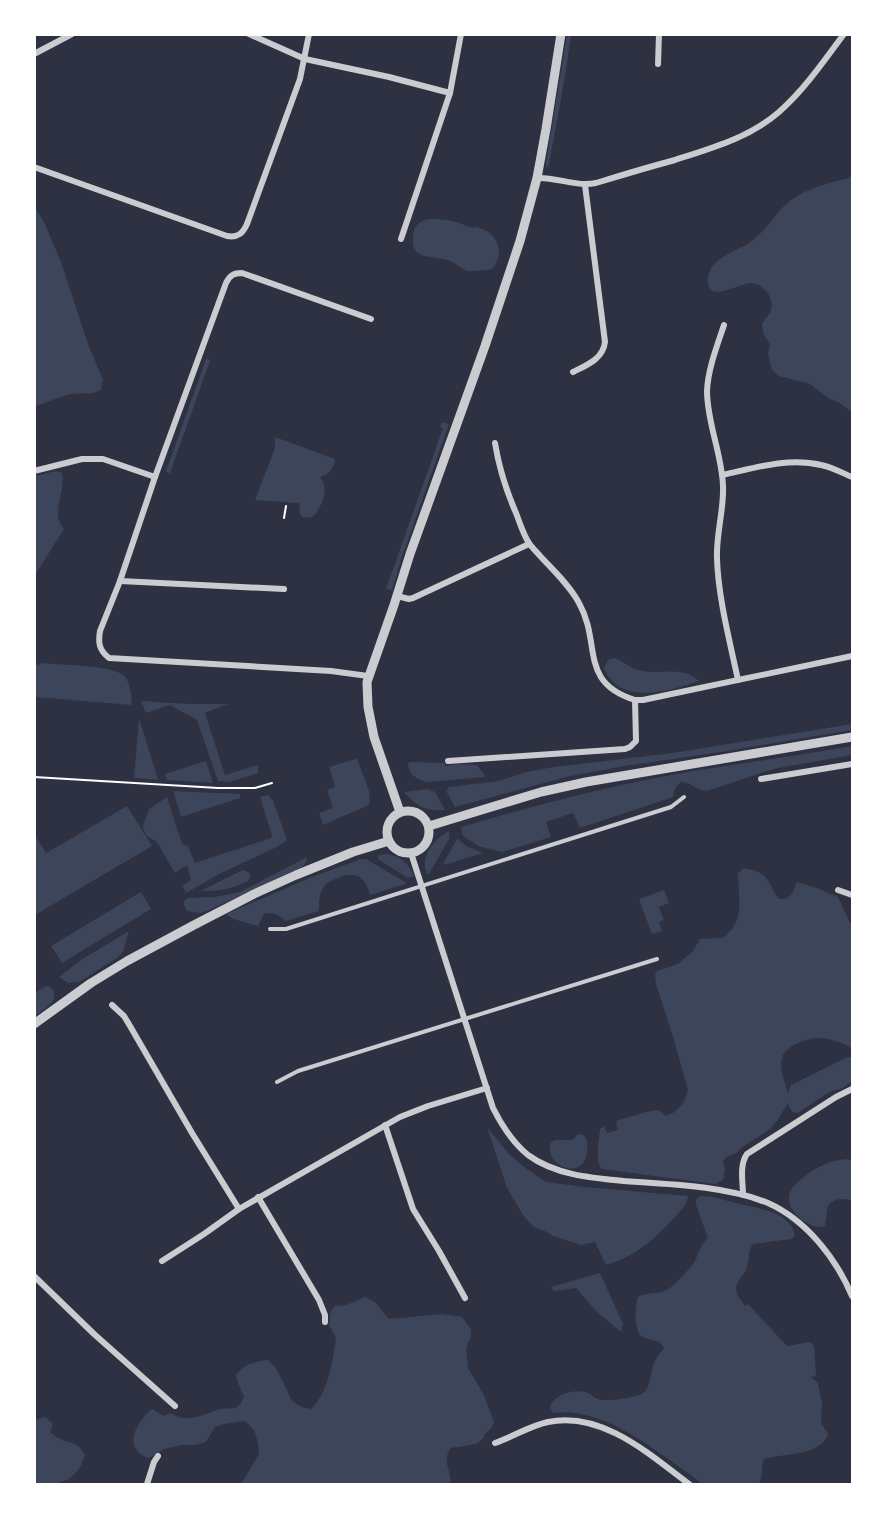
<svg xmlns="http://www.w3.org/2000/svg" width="887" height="1519" font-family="'Space Grotesk',sans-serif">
<rect width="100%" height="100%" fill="#2d3142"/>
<g fill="#3c4559">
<path d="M567,35H571C565,79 557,123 548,168L546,166V163Z"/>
<path d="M852,173V412L838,402L828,398L810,384L779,376L772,370L768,355L770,344L763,333L762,324C764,320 767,317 770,313C776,300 765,284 751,283C739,283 705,306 708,278C710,257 738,251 752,241C769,228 778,207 797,196C812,187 832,182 849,178Z"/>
<path d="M34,206L44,222L61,262L88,344L103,380L101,390C88,396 84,392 72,394C61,395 48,403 35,406Z"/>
<path d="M427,219C437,219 446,219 456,222C461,223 465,226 470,227C476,229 473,226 479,228C499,233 505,254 492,269C488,270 471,271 468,271C461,269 454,262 447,260C431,255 410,261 413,236C414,226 418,222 427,219Z"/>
<polygon points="206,359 209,359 210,361 170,473 168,473 166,471"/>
<polygon points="442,422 449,424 401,560 392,590 386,589 443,428 440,427"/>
<path d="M275,437L335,459C333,468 330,475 320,477C330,488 322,509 311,518L302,517L300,513L299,503L255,500L275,448Z"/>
<path d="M56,471L62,473C66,491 50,514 64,529L35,575V476Z"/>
<path d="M614,658C622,660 627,666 635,669C656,677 681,664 699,681C669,691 620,707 604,668L608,660Z"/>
<path d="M42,663C58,665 118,665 125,677C131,685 131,695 132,705L35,697V666Z"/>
<polygon points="141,701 190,704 228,704 205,713 225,775 258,765 258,773 230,782 218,781 197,720 170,705 146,713"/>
<polygon points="139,718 158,780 134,778"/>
<polygon points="852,724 852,730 721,752 625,766 566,777 455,807 446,791 449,787 499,781 526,772 554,767 673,753"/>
<path d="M852,746V755L773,769L707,791C695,790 691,782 681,782C675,786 674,791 673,797L580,828L573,813L546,822L551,837L502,852L478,846L463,836L461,827C530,807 600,788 671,775C731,764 792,757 852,746Z"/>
<polygon points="355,759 357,759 369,791 370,802 367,806 323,825 319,813 333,808 327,790 335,787 329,767"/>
<polygon points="206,761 213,783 167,780 165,774"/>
<path d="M411,762L445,763V766L459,764L477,765L486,777L426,782C416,779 408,774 408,763Z"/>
<path d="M428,789L435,792L445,810C426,812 416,806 404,792Z"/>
<polygon points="173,791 240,794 240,798 181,817"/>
<polygon points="268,795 273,801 287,840 277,847 221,873 186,893 182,886 191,880 187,865 175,873 157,842 147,836 144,831 143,826 149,809 167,797 182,844 188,846 195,863 271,838 272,836 260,797"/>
<polygon points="127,806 152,846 35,915 35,835 46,853"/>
<path d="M449,831V839L429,874H427C419,857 434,839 449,831Z"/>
<polygon points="457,839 458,839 466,846 483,853 444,865 444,862"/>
<path d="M385,854C400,856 408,862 414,876L408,878L379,860L377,855Z"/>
<polygon points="307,857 306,862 302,867 207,911 200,913 187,911 184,905 184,901 188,898 214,897 240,892"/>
<path d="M361,859H366L405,882V884L370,895C365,875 354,870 335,879C331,881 326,883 324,887C319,894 319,903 319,911L286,921C279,915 273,911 264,914L258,926L233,919L226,914L312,877Z"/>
<path d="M743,868C770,872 766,881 779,899H786L792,894L797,882L817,888L838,897L850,923L852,924V1049C844,1042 828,1038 817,1038C807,1038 787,1046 783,1055C778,1067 785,1082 788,1093L791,1085L839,1061L852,1056V1081L843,1088L829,1092L798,1113L792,1112L788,1103L777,1121L770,1129L744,1146L735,1154L726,1157L723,1162L725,1170L723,1180L715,1184L602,1169C594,1161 599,1140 600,1129L604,1126L607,1133L618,1130L616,1121L646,1112L658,1110L666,1116L675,1112L684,1102L688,1090L674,1040L656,984L655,975L657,971L678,964L693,951L700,939C706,938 719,939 724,937C726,936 727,935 728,933C745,917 738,895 738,874Z"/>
<path d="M243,870L248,872L251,876L248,881C230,889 222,891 201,891Z"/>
<polygon points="664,890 669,903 659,907 664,920 659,922 662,931 652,934 639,899"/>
<polygon points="141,892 151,909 62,963 51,946"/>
<polygon points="129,931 123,952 117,958 79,982 68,983 59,977 81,960"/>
<path d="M46,986L51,987C61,1001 45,1008 35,1016V993Z"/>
<path d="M487,1127L509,1154L524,1167L546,1182L585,1187L688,1196C687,1205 681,1210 676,1216C656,1238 635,1257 606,1265L595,1242L581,1245L553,1236L545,1231L534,1227L525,1218L507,1188Z"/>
<path d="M582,1134C588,1139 588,1143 587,1151C585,1183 542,1166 551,1142L555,1140H573L577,1135Z"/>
<path d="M846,1159L852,1160V1201C843,1198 836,1198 828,1205L825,1226C810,1231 783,1210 790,1192C791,1189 793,1187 796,1184C810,1170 826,1161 846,1159Z"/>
<path d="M700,1196C712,1196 721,1199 732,1202C752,1208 789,1209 795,1235L792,1239L753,1244C748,1250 749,1260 747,1268C744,1275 736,1281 736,1289C736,1295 742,1301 745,1306L748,1304L787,1346L810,1342L814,1346L816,1376L811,1377L818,1383L822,1403L821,1423L828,1434C821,1457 782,1453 764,1459C760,1467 764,1475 759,1484H702C689,1473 675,1464 661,1454C637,1437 611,1420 581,1414C572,1412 563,1412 553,1413L550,1407C554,1394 573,1389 585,1392C590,1393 593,1397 597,1399C607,1402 634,1398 643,1393C651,1388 650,1372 654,1363C656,1358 660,1353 664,1348L660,1342C655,1340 645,1339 641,1336C634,1331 635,1305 638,1297C649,1291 658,1296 670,1288C677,1282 693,1266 696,1259C699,1250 701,1245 708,1238L696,1205V1200Z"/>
<polygon points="600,1273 623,1324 621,1332 597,1312 576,1288 554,1291 551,1287"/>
<path d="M365,1297L375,1302L389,1319L442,1314L462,1317L471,1329V1337L466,1348L468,1368L483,1393L494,1422L491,1429L485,1434L483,1439L476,1444L451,1448C441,1461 452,1470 450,1484H238L243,1481L259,1454L258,1443L254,1430L245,1421L224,1424L215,1427L206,1442L196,1445H182L164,1449L149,1458C121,1449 136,1422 152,1409L164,1416L170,1413C173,1414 176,1416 179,1417C192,1421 205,1414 217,1410C232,1405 236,1415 244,1397L238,1383L236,1375C246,1363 253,1362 268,1360L275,1367L280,1376L292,1401L301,1407L311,1409C329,1391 332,1362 336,1338L329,1325L331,1311L335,1306L346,1305Z"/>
<path d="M45,1417L53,1424L50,1432C53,1434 56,1437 59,1438C71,1445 76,1439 85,1455C77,1482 60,1485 35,1484V1420Z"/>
</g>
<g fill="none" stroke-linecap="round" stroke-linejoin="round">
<g stroke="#fff" stroke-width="2">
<polyline points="284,518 286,506"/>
<polyline points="34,777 218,788 255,788 272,783"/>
</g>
<g stroke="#caccd0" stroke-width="4">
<polyline points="270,929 286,929 671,807 684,797"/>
<polyline points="277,1082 298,1071 657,959"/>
</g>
<g stroke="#caccd0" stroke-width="6">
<polyline points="249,34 305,59 389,77 450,93"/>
<polyline points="34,54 72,34"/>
<polyline points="658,64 659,34"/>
<path d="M34,167L227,236C238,238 243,233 247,224L300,79L309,34"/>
<path d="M537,178C557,177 575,187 596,183C622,175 649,167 675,160C712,148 749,138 779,112C804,90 824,61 844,34"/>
<polyline points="401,239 450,93 461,34"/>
<path d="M724,325C717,346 708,369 707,391C707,423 722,454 723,486C724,510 716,534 717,558C718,597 730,642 738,680"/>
<path d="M573,372C587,365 603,359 605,342L585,185"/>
<polyline points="34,471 82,459 103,459 155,477"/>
<path d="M722,475C755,468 788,457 821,465C832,467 842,473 852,477"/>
<polyline points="120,581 284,589"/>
<polyline points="397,596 409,599 413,598 529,544"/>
<path d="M368,676L331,671L109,658C99,650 98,643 100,631L120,581L155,477L226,283C230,275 234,273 242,273L371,319"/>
<polyline points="635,700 643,700 852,656"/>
<path d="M448,761L625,749L630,747L636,741L635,700C578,682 602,644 579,603C570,586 554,571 541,557C537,552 532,548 529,543C523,534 520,523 516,513C506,490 499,468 495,443"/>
<polyline points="761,779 852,764"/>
<path d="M411,853L493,1108C502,1126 512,1142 528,1155C555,1175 592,1178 624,1181C668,1184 727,1186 768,1203C806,1220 836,1258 852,1296"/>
<polyline points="838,890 852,895"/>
<polyline points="112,1005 124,1016 130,1026 192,1133 239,1209"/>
<polyline points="385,1125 413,1209 439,1251 465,1298"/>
<path d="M743,1195C743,1183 739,1165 747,1154L836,1097L852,1089"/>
<polyline points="258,1197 319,1300 325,1315 325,1322"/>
<polyline points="162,1261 204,1234 239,1209 400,1117 428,1106 487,1088"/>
<polyline points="34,1276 94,1334 175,1406"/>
<path d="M495,1443C513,1437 529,1426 548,1422C602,1411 649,1454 689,1484"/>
<polyline points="147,1484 154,1462 158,1456"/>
</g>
<g stroke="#caccd0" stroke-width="9">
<circle cx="408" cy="832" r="21"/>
<polyline points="400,812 374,737 368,707 367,682 394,605 410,554 485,346 520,241 537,178 546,129 561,34"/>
<polyline points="429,826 541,792 586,782 852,737"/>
<polyline points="34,1024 91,983 127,961 194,925 254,894 296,875 353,852 389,841"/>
</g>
</g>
<rect width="887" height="1519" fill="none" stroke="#ffffff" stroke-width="72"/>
</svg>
